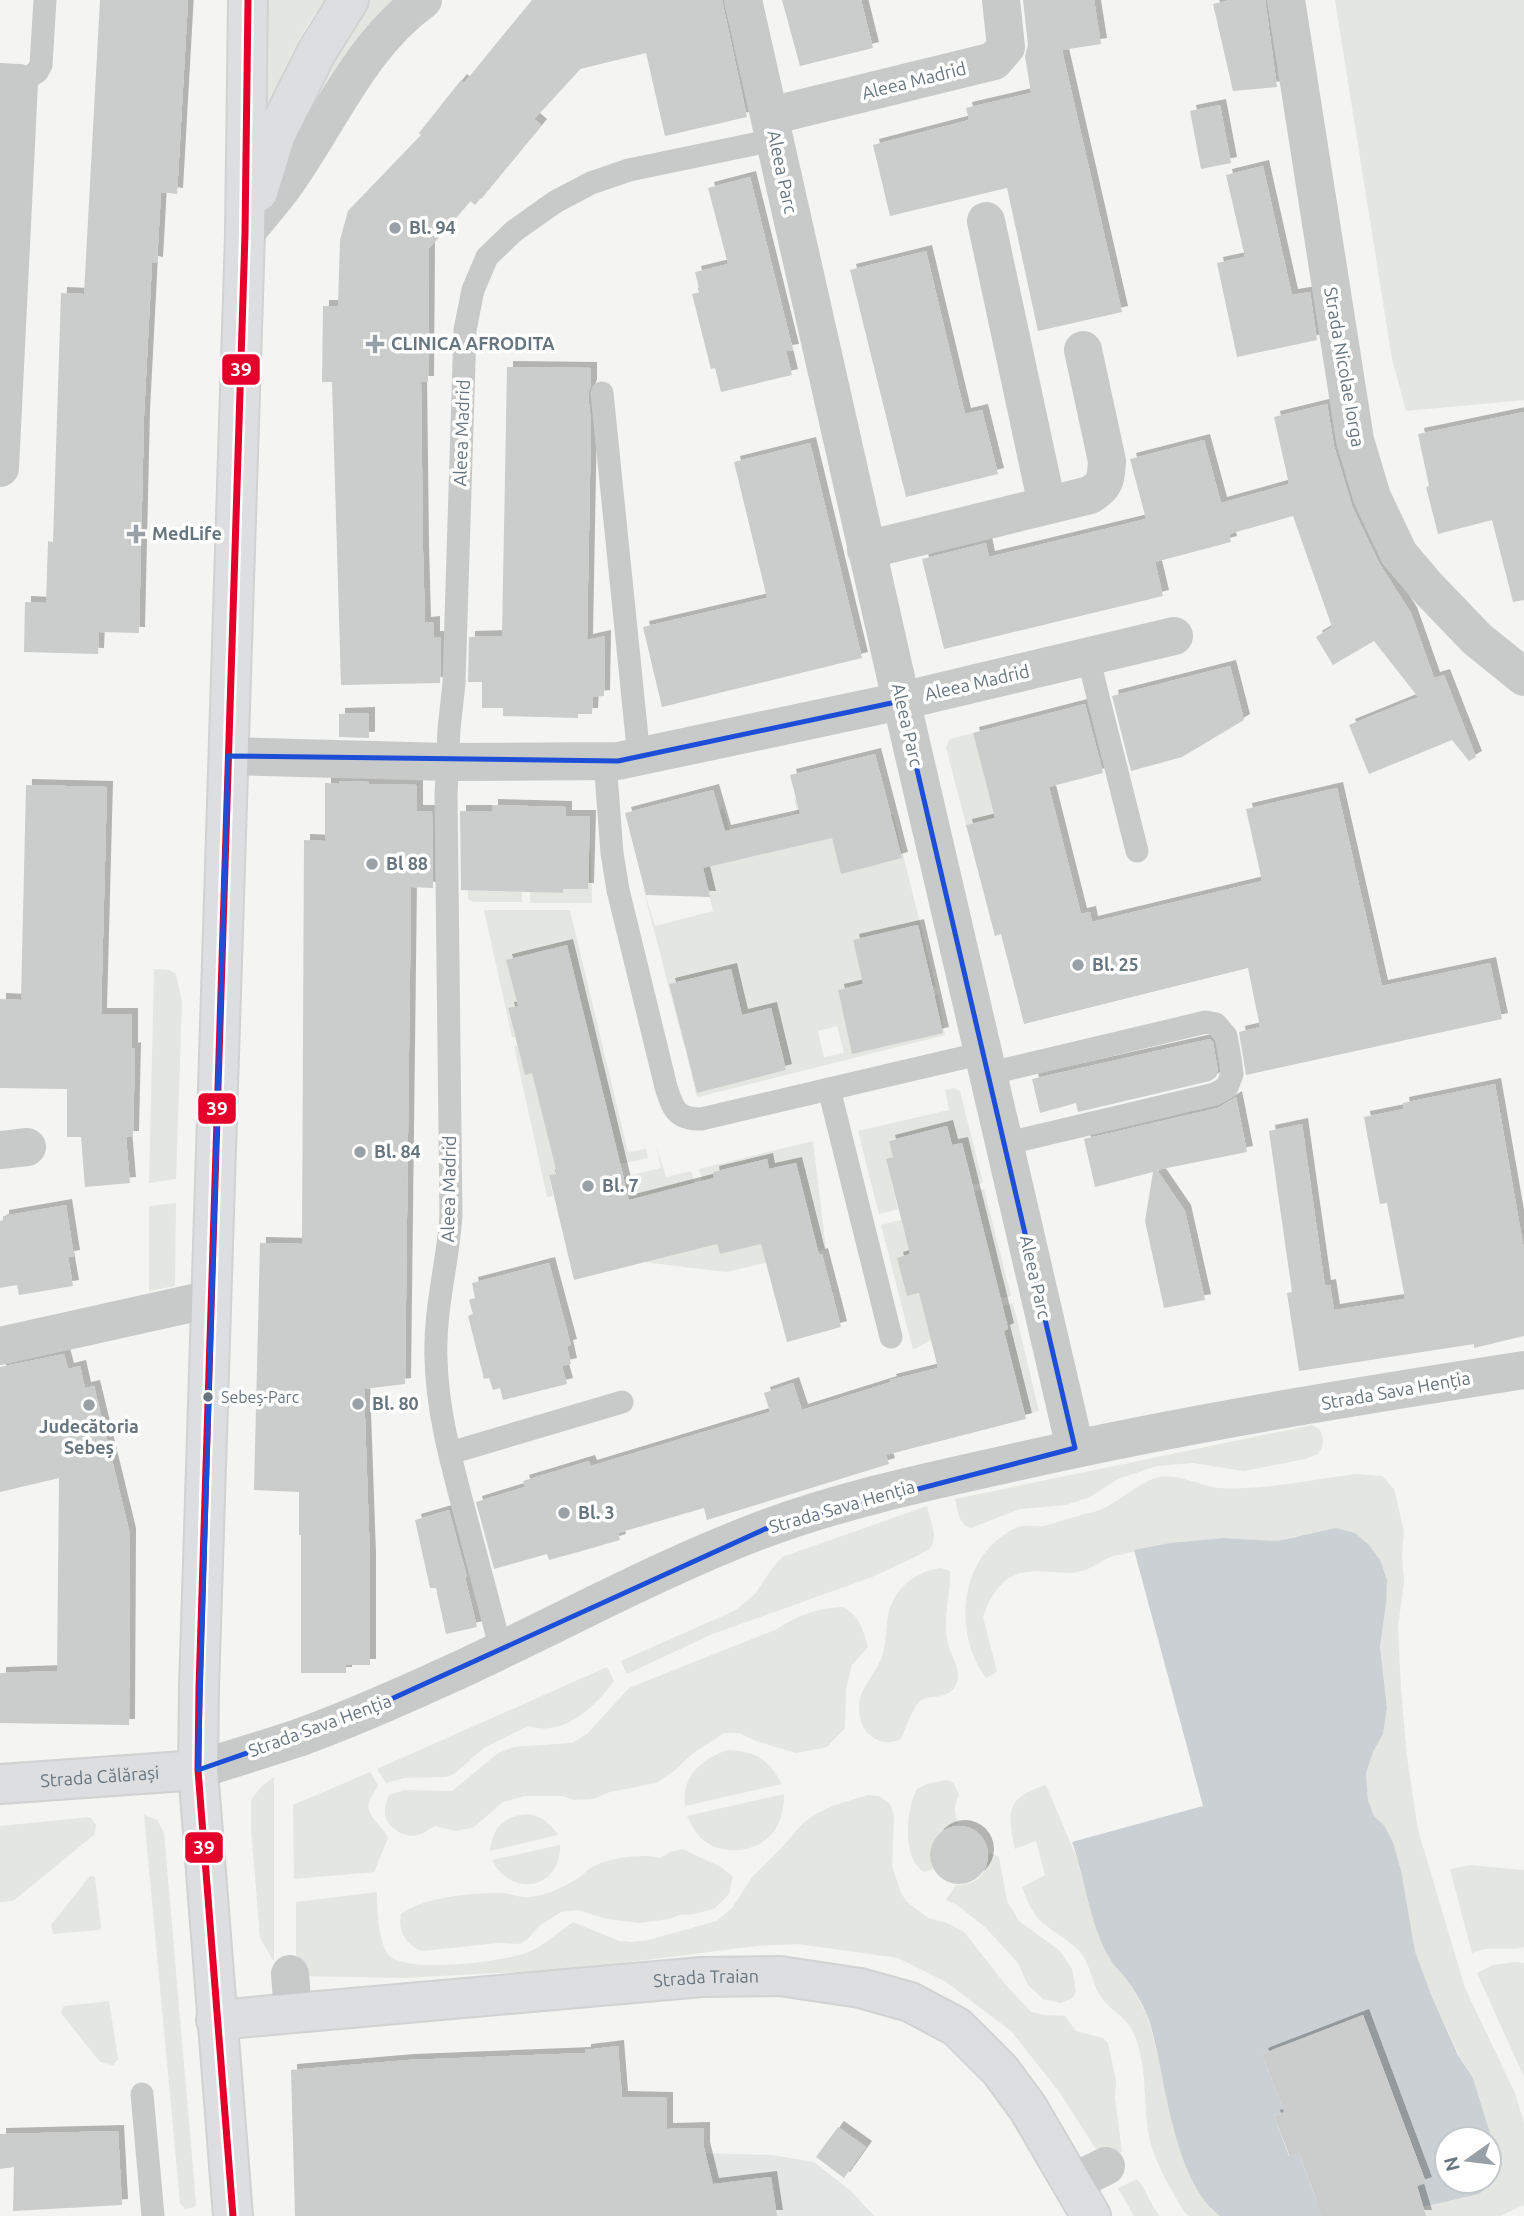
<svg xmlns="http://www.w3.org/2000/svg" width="1524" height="2216" font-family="Ubuntu,sans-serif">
<defs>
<filter id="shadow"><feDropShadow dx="6" dy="-6" stdDeviation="0" flood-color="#0004"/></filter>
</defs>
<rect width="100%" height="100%" fill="#f4f4f3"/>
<polygon fill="#e4e5e5" points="512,2148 772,2155 814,2162 851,2191 874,2216 479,2216"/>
<g fill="#e4e6e1" fill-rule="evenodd">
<path d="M255,0H325C294,40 278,81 262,129Z"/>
<polygon points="365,0 406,0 302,137 301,104"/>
<polygon points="1335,0 1524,0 1524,400 1406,411 1392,359"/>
<polygon points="973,733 995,818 966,825 946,747 950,739"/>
<path d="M794,798L829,828L842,873L901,858L890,815L893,814L936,987H933L917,925L853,940L863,984L838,990L852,1053L938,994L945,1035L698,1097L696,1094L685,1048L697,1093L786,1070L771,1008L742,1015L730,969L669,984L685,1047L684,1046L642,884L655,926L713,911L702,865L731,858L719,810L724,808L737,860L805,844ZM837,1026L844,1053L824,1057L818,1031Z"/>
<polygon points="590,816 592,903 530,903 530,892 562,893 563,889 588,889"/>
<polygon points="468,883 488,891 522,892 522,902 473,902 468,899"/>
<polygon points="484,910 570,910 628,1152 646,1149 648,1158 620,1164 506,960 518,1006 508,1009 515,1037 512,1037"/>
<polygon points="154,969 169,970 176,974 182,1003 176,1179 149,1183"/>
<polygon points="514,1046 518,1046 525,1074 532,1073 557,1174 549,1176 553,1196 547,1197"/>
<polygon points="954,1088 960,1091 983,1183 973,1185 962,1143 952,1145 947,1126 889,1140 893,1157 886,1159 898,1209 879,1214 858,1131 949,1110 945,1090"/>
<polygon points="813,1141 826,1249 726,1272 644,1262 623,1177 661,1168 656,1146 666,1177 691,1171 720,1254 795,1235 811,1222 796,1163 769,1169 766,1159 713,1172 714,1178 702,1181 699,1169"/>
<polygon points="984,1189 1011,1296 1001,1298 990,1254 972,1206 977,1204 974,1191"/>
<polygon points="176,1203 175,1286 149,1291 149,1206"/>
<polygon points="901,1220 905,1235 913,1234 917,1252 898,1258 907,1296 919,1293 931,1340 913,1350 881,1225"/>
<polygon points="1013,1303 1039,1411 1025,1415 1003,1331 1009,1328 1003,1306"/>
<path d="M1312,1425L1320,1430L1323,1439L1322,1447L1318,1454L1305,1459L1244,1471L1193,1463L1157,1466L1118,1479L1090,1497L1066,1505L1020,1509L971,1528C958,1525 958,1510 955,1499Z"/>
<path d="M1357,1474L1382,1476L1394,1489L1404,1531L1402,1556L1404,1581L1398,1627L1401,1689L1407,1757L1418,1830L1465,1988L1515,2093L1524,2123V2205L1500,2216H1426L1423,2207L1479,2194L1489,2184L1495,2167L1496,2152L1473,2078L1460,2057L1432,1997L1415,1951L1401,1870L1393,1842L1384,1825L1374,1816L1368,1800L1366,1774L1373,1752L1383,1734L1387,1708L1380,1647L1386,1604L1296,1536L1278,1541L1223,1538L1170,1543L1110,1557L1086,1570L1072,1573L1036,1571L1020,1573L1007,1579L997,1589L989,1601L983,1617L997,1672L986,1678C951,1631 960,1552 1018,1527C1025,1524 1035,1527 1044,1526C1054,1524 1064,1519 1075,1517C1083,1514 1092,1513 1100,1510C1119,1502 1136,1484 1156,1478C1178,1472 1198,1486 1219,1488C1260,1491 1315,1479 1357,1474Z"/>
<polygon points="927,1506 934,1533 933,1544 929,1549 915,1557 872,1577 710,1635 627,1674 621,1661 736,1610 755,1594 771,1570 782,1557"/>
<path d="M941,1568L950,1571C951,1596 941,1621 949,1647C953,1660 964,1674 954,1688C945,1700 931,1694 920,1701C913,1707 905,1731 900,1740C889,1743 880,1744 870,1735C864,1730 862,1725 860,1717C854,1688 876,1679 883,1653C886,1641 886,1628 888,1615C894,1589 915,1571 941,1568Z"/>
<path d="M842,1607C860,1615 863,1630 868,1647L852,1665L846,1689L845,1728L827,1747L796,1753L756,1741L739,1733H724L692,1754L674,1771L656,1783L610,1792L593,1799L574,1800L563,1796H525L503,1802L474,1827L456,1831L435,1826C428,1830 419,1837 410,1836C409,1836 400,1833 399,1832C383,1823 382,1810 389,1795L405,1790L452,1791L497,1754L513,1747L572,1743L587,1734L629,1688L775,1630C797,1616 816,1608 842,1607Z"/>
<path d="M607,1667L614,1681C594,1708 564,1737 528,1726L484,1748L454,1774L446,1777L404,1778L386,1783L377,1769Z"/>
<path d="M727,1750C756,1751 768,1759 782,1784L685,1806C681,1776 702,1759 727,1750Z"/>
<path d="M370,1772L378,1785C376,1791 371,1796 369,1801C365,1817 383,1825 388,1838L374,1872L294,1879L293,1805Z"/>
<polygon points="274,1777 274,1962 260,1938 251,1828 251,1800 261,1787"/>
<path d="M946,1780L953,1783L959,1794C954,1805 954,1812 958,1824C936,1830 925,1846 933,1869L925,1872C901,1861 906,1808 917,1789L927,1784Z"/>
<path d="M1046,1785L1081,1868L1094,1920L1110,1960L1127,1979L1148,2017L1183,2158L1198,2191L1213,2211L1220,2216H1189L1184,2212C1168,2183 1150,2156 1147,2123C1144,2093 1146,2056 1131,2028C1124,2016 1109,2009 1101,1997C1092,1984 1091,1966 1081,1953C1070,1940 1056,1934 1043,1923C1032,1914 1027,1900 1022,1887L1045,1875L1036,1841L1015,1849C1007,1812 1006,1797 1046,1785Z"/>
<path d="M784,1794C784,1807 782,1819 775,1830C759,1853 723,1857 702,1839C695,1833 691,1824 687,1816Z"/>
<path d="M868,1795L879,1796L890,1804L894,1816L892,1866L901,1893L907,1902L928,1918L947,1923L964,1932L1005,1984L1031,2012L1045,2015L1065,2016L1076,2031L1103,2038L1108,2043L1116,2080L1115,2098L1122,2152L1103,2160L1060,2093L1011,2031L946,1982L898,1958L798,1944L757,1946L573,1969L404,1978L296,1976V1902L377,1892C377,1909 378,1940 388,1954C403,1975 511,1962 533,1950C547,1943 560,1931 573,1922L619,1941L631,1942L648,1940L717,1921L732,1908L753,1876L785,1844L802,1824L814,1815L832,1806Z"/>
<path d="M529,1814C543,1818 550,1823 558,1835L490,1851C493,1826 504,1816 529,1814Z"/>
<polygon points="144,1815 157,1820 164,1833 196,2203 195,2207 185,2209 180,2203"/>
<polygon points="90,1817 96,1825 95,1834 13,1901 0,1902 0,1826"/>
<path d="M560,1845C561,1889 512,1899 492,1860Z"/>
<path d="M682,1849L721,1867L733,1877L729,1894L714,1909L694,1914L679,1915L669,1919L640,1923L606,1919L578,1910L561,1912L539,1926L527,1940L519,1944L498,1943L422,1951C405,1944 398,1932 401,1914C424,1897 471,1893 499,1893C517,1893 519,1901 541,1895C553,1892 569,1884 580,1877C584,1874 588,1869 592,1867C608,1858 643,1853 660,1858L670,1852Z"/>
<path d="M989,1853L999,1857L1007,1901L1019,1921L1059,1950L1072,1969L1076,1991L1074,1996L1069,2000L1061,2003L1043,1999L1028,1985L1018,1963L985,1927L957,1905L946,1900L956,1885C977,1885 988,1874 989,1853Z"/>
<path d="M1470,1865L1524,1870V1947C1505,1952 1493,1944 1472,1953L1450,1869Z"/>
<polygon points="90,1876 95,1877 101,1928 98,1930 53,1934 51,1925"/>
<polygon points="1514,1962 1524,1963 1524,2077 1477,1973 1493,1965"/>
<polygon points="109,2001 118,2059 113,2065 100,2062 61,2013 64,2006"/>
<path d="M1137,2179C1147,2190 1150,2205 1160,2216H1134L1118,2188Z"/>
</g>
<path fill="#cad0d3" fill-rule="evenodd" d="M1336,1528L1355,1533L1369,1545L1380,1560L1387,1580L1386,1604L1380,1647L1387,1708L1383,1734L1373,1752L1366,1774L1368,1800L1374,1816L1384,1825L1393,1842L1401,1870L1415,1951L1432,1997L1458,2055L1473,2078L1496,2152L1495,2167L1489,2185L1479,2194L1423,2207L1417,2186L1426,2182L1363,2015L1262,2054L1284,2112L1274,2116L1289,2156L1299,2153L1316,2200L1329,2216H1220C1177,2184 1167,2093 1155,2043C1153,2035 1151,2025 1148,2017C1143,2005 1135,1991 1127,1980C1122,1972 1114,1967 1110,1959C1089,1924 1086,1880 1072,1842L1203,1806L1134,1550L1170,1543L1223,1538L1278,1541ZM1447,2139H1489V2181H1447Z"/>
<g fill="#cbcccc" filter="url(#shadow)">
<polygon points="100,0 188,0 177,194 161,192 157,263 152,262 144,416 139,633 99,632 98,654 24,652 25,602 46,603 48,541 53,542 61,293 84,294"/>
<polygon points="532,0 722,0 747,117 665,136 646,53 580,69 534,119 541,125 475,205 470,201 429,248 428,382 421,382 423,551 425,623 434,622 434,637 441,637 440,683 341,685 332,382 322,382 323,306 338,306 340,240 348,211 421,135 419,133 461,80 464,83"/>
<polygon points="782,0 861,0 873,48 800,66"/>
<polygon points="1023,0 1094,0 1101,44 1062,50 1122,312 1038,331 1007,188 890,216 873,145 969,120 966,108 1031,93 1025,56 1028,45"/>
<polygon points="1231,0 1265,0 1277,87 1233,91 1213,4"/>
<polygon points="1220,105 1231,163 1201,169 1190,111"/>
<polygon points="1263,166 1292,295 1310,292 1317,340 1237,357 1217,263 1245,257 1226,175"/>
<polygon points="750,177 793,350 786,351 792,375 721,392 715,368 711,369 692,294 700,292 695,272 728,264 708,188"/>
<polygon points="926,251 965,414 982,410 998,474 906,497 850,270"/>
<polygon points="507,367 591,368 591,385 588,394 591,423 587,640 605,636 604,696 593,697 592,714 578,714 578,718 503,716 503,708 482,708 482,682 468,682 469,637 502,636"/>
<polygon points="1327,404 1334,446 1352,506 1379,563 1411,613 1434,678 1444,675 1476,757 1469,761 1452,740 1369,774 1349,725 1418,697 1374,641 1333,665 1316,637 1332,627 1293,516 1229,534 1231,542 1155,562 1163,596 944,649 922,559 986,543 989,557 1146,519 1130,459 1204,440 1221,503 1289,484 1274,417"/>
<polygon points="1524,412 1524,600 1513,602 1492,520 1438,534 1426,487 1429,486 1418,434"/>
<polygon points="810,443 862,658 662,707 643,627 767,598 734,462"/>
<polygon points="1230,666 1244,720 1182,757 1131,771 1112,696"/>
<polygon points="1085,704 1103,773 1049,787 1081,914 1090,912 1092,922 1262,881 1246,809 1337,788 1382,986 1490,963 1502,1019 1246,1075 1239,1032 1260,1027 1248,968 1024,1024 1001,934 995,936 966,825 995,818 973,733"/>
<polygon points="369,713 369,738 339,737 339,714"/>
<polygon points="875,754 902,858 841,874 832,838 703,868 710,897 646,895 625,813 713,790 725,831 800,814 790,775"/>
<polygon points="339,781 369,782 369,784 417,785 417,811 432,811 433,888 411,887 405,1384 364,1389 370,1560 370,1665 346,1665 346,1673 301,1673 301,1535 299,1535 299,1492 254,1490 260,1243 302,1244 304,840 325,841 325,783 339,784"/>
<polygon points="26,785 107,787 101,1014 132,1014 132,1049 135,1048 133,1137 126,1137 130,1183 85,1187 81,1137 67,1137 67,1089 0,1088 0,999 21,1000"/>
<polygon points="492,805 566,807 566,816 590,816 588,889 563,889 563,893 461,890 460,811 492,811"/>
<polygon points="918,925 943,1033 852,1054 838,990 863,984 853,940"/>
<polygon points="567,945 629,1200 714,1178 713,1172 767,1159 769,1169 796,1163 819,1255 822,1254 841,1327 787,1342 761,1244 720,1254 717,1244 574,1280 549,1175 557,1174 532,1073 525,1075 508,1008 518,1006 506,960"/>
<polygon points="731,969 742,1015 771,1008 786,1070 697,1093 669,984"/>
<polygon points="1210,1039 1213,1042 1218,1072 1216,1077 1210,1081 1078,1112 1076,1103 1040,1113 1032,1079"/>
<polygon points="1495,1084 1524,1250 1524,1336 1474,1348 1474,1344 1299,1371 1287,1293 1292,1292 1269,1131 1302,1124 1325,1286 1330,1285 1334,1310 1405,1299 1387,1203 1380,1204 1364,1117 1404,1109 1403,1103"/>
<polygon points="1236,1097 1247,1152 1157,1170 1185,1211 1205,1300 1164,1308 1145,1221 1153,1172 1095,1187 1084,1139 1218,1108"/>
<polygon points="947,1126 952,1145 962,1143 1008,1329 1004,1331 1026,1419 886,1455 889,1464 707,1520 704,1508 618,1533 620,1540 578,1552 549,1560 547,1554 494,1569 476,1502 525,1487 523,1481 589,1461 591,1466 770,1412 764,1393 793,1383 802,1410 891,1382 890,1380 938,1368 919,1293 907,1296 897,1258 910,1254 886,1159 893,1157 889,1141"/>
<polygon points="66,1205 74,1256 68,1257 73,1286 19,1295 17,1285 0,1288 0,1221 3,1220 3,1216"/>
<polygon points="549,1263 571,1345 567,1346 571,1364 562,1366 567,1384 503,1400 500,1388 493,1390 489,1378 484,1379 468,1316 473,1314 469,1300 475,1298 472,1283"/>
<polygon points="64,1354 68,1369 80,1366 85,1388 94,1386 130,1534 129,1725 0,1723 0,1673 57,1671 59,1478 0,1492 0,1367"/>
<polygon points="449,1510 467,1577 465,1577 477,1627 446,1634 436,1588 430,1588 415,1520"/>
<circle cx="959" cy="1855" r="29"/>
<polygon points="1363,2015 1426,2183 1417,2186 1426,2216 1322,2216 1299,2153 1290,2157 1274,2116 1284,2112 1262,2054"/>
<polygon points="618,2046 622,2097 667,2098 667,2129 704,2128 704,2148 713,2184 771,2177 777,2216 295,2216 291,2070 408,2060 585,2053 585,2050"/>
<polygon points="838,2127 866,2147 844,2178 816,2157"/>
<polygon points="118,2131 122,2205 13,2211 14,2167 0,2169 0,2134"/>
</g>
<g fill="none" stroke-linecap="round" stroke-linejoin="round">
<g stroke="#d1d1d1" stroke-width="42">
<g id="secondary">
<path id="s1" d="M0,1784L198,1770"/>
</g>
</g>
<g stroke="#d1d2d2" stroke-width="42">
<g id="primary">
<polyline points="258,192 276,134 316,53 349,0"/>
<path id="s2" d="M216,2020L702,1977L780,1976L860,1988L910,2002L957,2027L1000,2070L1028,2108L1091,2216"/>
<polyline points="233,2216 198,1770 199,1688 245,234 248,0"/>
</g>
</g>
<g stroke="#c8caca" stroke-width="23">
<polyline points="19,83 37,72 41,65 45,0"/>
<polyline points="602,393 639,757"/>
<polyline points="1088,657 1137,851"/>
<path d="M605,761L612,853L618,890L666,1087C673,1109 676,1119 701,1119L983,1053"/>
<polyline points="987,1074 1206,1022 1216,1024 1226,1036 1230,1058 1232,1074 1227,1087 1215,1094 1004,1144"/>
<polyline points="829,1089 891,1337"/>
<polyline points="450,1453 622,1402"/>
<path d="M501,1650C489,1603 476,1557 464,1510C451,1461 437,1410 436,1358C434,1310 448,1263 451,1215L446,795L449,729L454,683L465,330L473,290L487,257L514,231L555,202L591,183L629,170L774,140"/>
<polyline points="142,2094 153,2216"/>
</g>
<g stroke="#c8caca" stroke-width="38">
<polyline points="743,0 896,678 1075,1448"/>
<polyline points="1286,0 1355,440 1372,497 1399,554 1428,588 1477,639 1524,677"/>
<polyline points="0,82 19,83 0,468"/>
<polyline points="770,116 994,61 1006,47 1001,0"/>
<polyline points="986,221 1047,505"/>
<path d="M245,234C258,217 273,201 285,184C329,123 360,45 423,0"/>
<path d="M866,550L1090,495C1106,485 1106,479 1107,461L1083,350"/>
<polyline points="228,756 447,762 618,761 901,701 1174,636"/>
<polyline points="0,1150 27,1147"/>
<polyline points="0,1346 211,1299"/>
<path d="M198,1770C231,1759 265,1749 298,1738C348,1720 398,1698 446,1676C552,1628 655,1570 764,1529C842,1500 926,1482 1007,1464C1178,1425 1351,1397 1524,1370"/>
<polyline points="290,1974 293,2013"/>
<polyline points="1072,2183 1106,2166"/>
</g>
<use href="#secondary" stroke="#dddedf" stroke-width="38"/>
<use href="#primary" stroke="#dddedf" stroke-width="38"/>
<g stroke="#fff" stroke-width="12">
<polyline id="bus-1" points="233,2216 198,1770 199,1688 245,234 248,0"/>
</g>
<use href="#bus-1" stroke="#e4002b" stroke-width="7"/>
</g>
<path fill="none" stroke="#1d4ed8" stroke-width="5" stroke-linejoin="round" d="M901,701L1075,1448L765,1529L356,1715L198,1770L228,756L618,761Z"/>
<g fill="#98a1a8" stroke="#fff" stroke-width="2.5">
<circle cx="395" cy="228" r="7"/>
<path d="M371.5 333.5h7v7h7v7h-7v7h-7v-7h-7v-7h7z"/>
<path d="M132.5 523.5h7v7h7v7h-7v7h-7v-7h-7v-7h7z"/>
<circle cx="372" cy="864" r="7"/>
<circle cx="1078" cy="965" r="7"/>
<circle cx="360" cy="1152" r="7"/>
<circle cx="588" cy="1186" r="7"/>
<circle cx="358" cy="1404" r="7"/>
<circle cx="89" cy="1405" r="7"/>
<circle cx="564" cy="1513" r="7"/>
</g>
<circle fill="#67757f" stroke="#fff" stroke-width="2.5" cx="208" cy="1397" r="6"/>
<g text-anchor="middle" stroke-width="7" stroke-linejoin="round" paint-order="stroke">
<g font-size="16" fill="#67757f" stroke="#fff" text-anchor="start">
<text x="221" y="1403">Sebeș-Parc</text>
</g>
<g font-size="18" fill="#67757f" stroke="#fff">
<text transform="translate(914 81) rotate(-14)" y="6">Aleea Madrid</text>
<text transform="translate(782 172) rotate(78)" y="6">Aleea Parc</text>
<text transform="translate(1344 367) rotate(80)" y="6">Strada Nicolae Iorga</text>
<text transform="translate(462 433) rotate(-88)" y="6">Aleea Madrid</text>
<text transform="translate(977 683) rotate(-13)" y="6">Aleea Madrid</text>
<text transform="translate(907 725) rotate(77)" y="6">Aleea Parc</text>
<text transform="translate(449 1189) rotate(-89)" y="6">Aleea Madrid</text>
<text transform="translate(1035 1277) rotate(77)" y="6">Aleea Parc</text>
<text transform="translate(1396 1391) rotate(-10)" y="6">Strada Sava Henția</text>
<text transform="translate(842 1507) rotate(-16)" y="6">Strada Sava Henția</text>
<text transform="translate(320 1726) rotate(-20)" y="6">Strada Sava Henția</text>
<text dy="6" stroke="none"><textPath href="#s1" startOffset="100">Strada Călărași</textPath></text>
<text dy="6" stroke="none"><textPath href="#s2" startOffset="492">Strada Traian</textPath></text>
</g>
<g font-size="18" font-weight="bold" fill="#67757f" stroke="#fff" text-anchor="start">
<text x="409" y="234">Bl. 94</text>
<text x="391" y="350">CLINICA AFRODITA</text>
<text x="152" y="540">MedLife</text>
<text x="386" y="870">Bl 88</text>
<text x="1092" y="971">Bl. 25</text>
<text x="374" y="1158">Bl. 84</text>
<text x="602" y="1192">Bl. 7</text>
<text x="372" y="1410">Bl. 80</text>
<text x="89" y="1433" text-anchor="middle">Judecătoria<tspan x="89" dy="21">Sebeș</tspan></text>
<text x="578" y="1519">Bl. 3</text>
</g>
</g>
<g stroke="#fff" stroke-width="2.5">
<rect x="221" y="353" width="40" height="33" rx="7" fill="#e4002b"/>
<rect x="197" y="1092" width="40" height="33" rx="7" fill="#e4002b"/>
<rect x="184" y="1831" width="40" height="33" rx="7" fill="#e4002b"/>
</g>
<g font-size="19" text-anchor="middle" font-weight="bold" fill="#fff">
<text x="241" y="376">39</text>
<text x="217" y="1115">39</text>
<text x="204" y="1854">39</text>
</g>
<g transform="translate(1468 2160) rotate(256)"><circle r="33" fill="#ffffff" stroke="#c2c8cc" stroke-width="2"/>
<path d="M0-5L12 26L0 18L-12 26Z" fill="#98a1a8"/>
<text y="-10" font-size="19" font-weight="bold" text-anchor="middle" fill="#67757f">N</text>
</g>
</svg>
